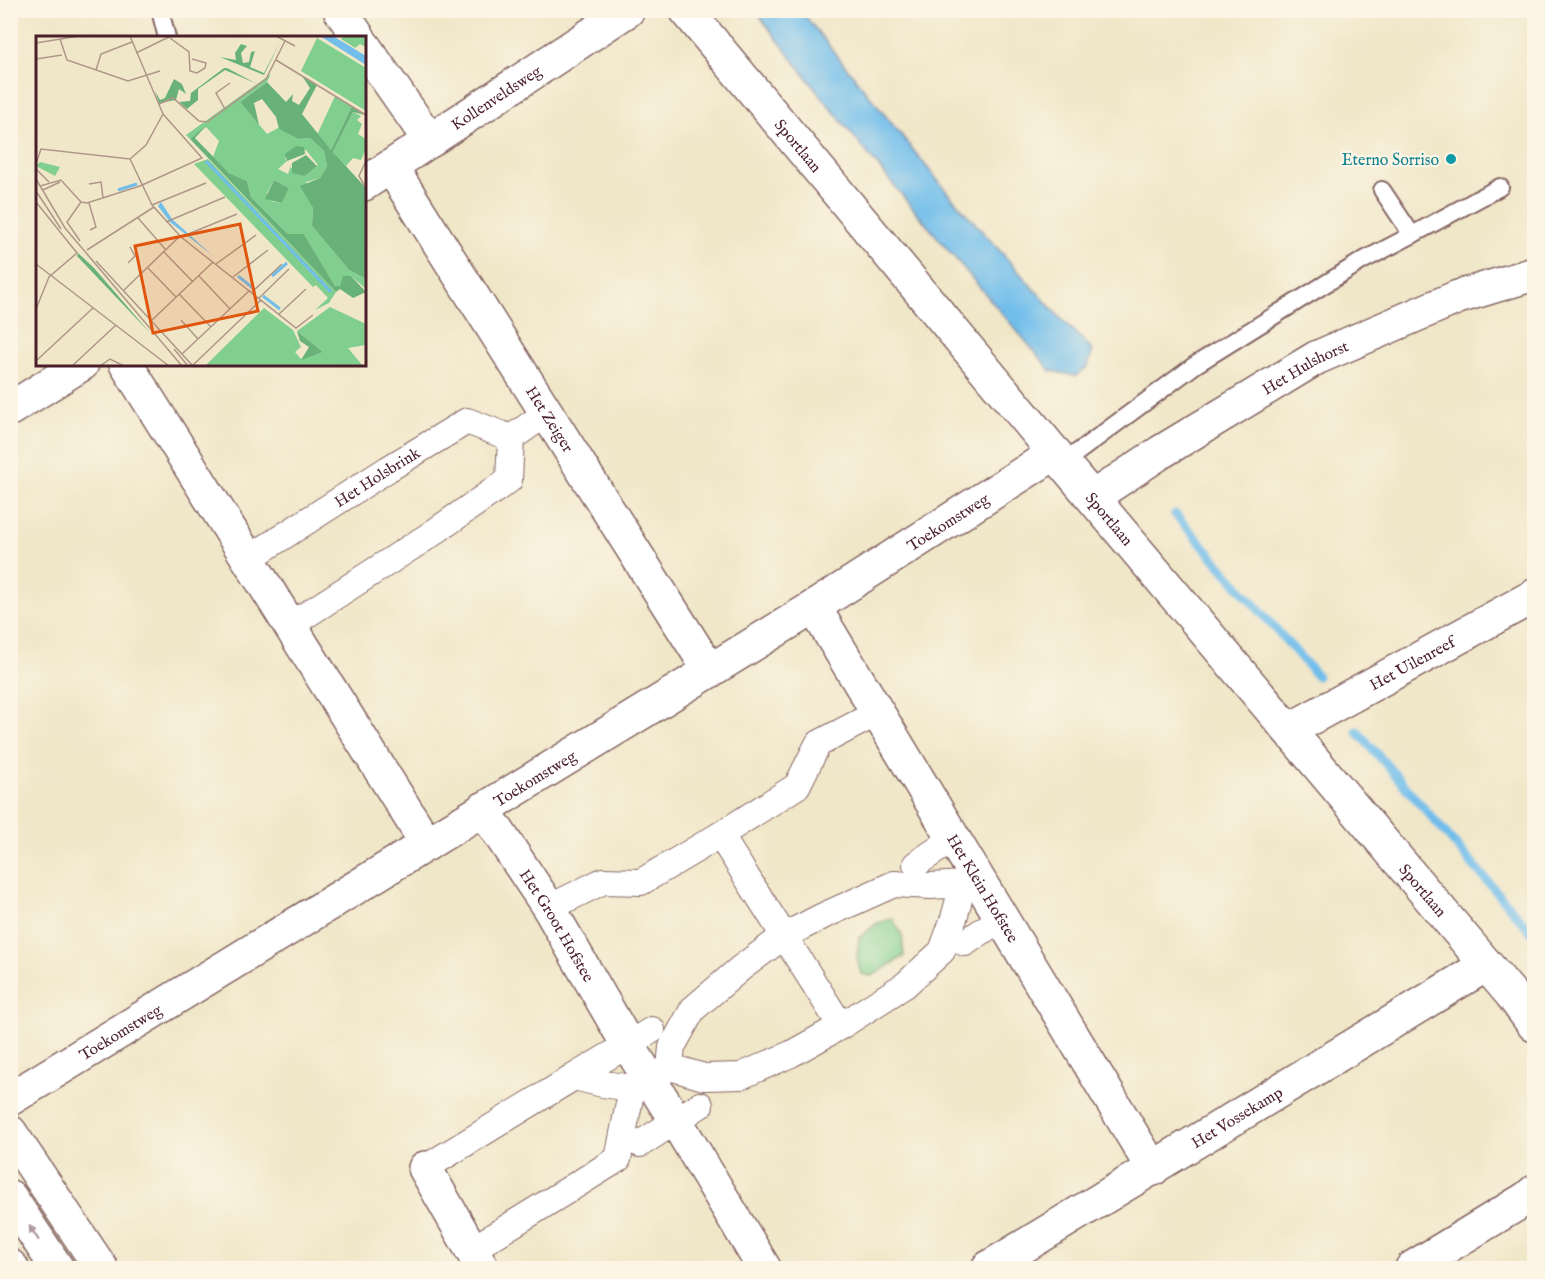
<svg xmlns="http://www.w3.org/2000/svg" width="1545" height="1279" font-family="'IM FELL English',serif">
<rect width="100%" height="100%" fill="#fcf5e5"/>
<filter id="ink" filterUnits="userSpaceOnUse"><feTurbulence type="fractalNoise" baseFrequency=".0167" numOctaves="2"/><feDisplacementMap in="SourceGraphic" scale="12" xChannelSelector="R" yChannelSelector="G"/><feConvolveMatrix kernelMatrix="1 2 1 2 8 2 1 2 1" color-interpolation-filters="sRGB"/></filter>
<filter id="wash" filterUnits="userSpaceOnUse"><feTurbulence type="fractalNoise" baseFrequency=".008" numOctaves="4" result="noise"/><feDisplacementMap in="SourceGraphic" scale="24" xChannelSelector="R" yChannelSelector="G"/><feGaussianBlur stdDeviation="1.35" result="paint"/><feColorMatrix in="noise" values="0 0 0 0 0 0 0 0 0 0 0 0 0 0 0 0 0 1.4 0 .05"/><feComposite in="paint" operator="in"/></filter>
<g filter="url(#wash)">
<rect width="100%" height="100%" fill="#f0e6c8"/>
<polygon fill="#81cf8f" stroke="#66775d" stroke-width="1.5" points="892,918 902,935 904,956 872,976 861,974 857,958 859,938 876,924"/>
<path fill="#71beeb" stroke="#5e6e8b" stroke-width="1.5" d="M756,11H801L947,192L1062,320L1093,350L1088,366L1076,376L1051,371C950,252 848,135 756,11Z"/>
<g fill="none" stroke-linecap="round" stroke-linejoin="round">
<g stroke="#71beeb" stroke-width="9">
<polyline points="1175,514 1317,676"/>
<polyline points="1357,731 1534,935"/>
</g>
</g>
</g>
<g filter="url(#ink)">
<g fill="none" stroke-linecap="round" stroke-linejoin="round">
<g stroke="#846562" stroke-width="20">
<g id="service">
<polyline points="160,10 167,38"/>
<polyline points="1382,190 1412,235"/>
<polyline points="1063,463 1195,365 1362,261 1412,235 1500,187"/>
</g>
</g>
<g stroke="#846562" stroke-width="28">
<g id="pedestrian">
<path id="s1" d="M248,559L388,469L467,421L511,438L547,413"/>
<polyline points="289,626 430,535 509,480 511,438"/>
<polyline points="720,835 841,1026"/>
<polyline points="916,864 953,839"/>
<polyline points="549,908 603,881 641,882 720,835 797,786 818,744 877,713"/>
<polyline points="965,943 1001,918"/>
<polyline points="670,1067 704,1077 741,1076 791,1054 841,1026 905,985 942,951 954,918 963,884"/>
<polyline points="574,1077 652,1030"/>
<polyline points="640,1144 700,1105"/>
<polyline points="425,1168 574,1077 603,1084 632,1088 650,1080 670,1067 672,1047 693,1009 741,968 784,936 823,916 894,884 931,886 963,884 976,877"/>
<polyline points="471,1250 618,1159 632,1088"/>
</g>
</g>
<g stroke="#846562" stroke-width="36">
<g id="minor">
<polyline points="340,10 359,38"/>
<path id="s2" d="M686,10L1063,463L1512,995L1534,1025"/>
<polyline points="364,46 430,141"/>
<path id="s3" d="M391,167L710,671"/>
<path id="s4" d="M364,184L628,10"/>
<polyline points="126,364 427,844"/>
<polyline points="10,409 82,364"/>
<path id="s5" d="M1093,497L1161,452L1316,358L1458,297L1534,274"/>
<path id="s6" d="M814,607L1153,1169"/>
<path id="s7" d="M1289,730L1534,596"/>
<path id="s8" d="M483,809L549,908L628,1045L676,1121L764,1268"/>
<path id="s9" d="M10,1099L814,607L1055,453"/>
<polyline points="10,1132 101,1268"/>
<polyline points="425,1168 482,1268"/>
<path id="s10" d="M988,1268L1486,965"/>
<polyline points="1412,1268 1527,1198 1534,1192"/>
</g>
</g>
<g stroke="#846562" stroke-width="36">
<g id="primary">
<polyline points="10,1197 57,1268"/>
<polyline points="10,1266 12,1268"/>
</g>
</g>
<use href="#service" stroke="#fff" stroke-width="16"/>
<use href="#pedestrian" stroke="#fff" stroke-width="26"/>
<use href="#minor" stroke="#fff" stroke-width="33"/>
<use href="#primary" stroke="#fff" stroke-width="33"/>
</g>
<defs><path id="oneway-solid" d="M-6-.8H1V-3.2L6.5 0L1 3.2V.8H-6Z" transform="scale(1.5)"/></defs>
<use fill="#ae9aa0" href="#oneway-solid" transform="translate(34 1233) rotate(-123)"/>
</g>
<circle fill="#0f9aa8" stroke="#fcf5e5" stroke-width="2" cx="1451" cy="159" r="6"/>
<g text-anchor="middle" stroke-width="4.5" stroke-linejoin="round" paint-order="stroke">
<g font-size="16" fill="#4a1f2b" stroke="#fcf5e5">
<text dy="6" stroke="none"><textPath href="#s4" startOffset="158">Kollenveldsweg</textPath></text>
<text dy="6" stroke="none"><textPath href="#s2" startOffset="176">Sportlaan</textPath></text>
<text dy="6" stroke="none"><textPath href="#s5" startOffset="249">Het Hulshorst</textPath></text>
<text dy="6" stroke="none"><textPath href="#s3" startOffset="298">Het Zeiger</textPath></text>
<text dy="6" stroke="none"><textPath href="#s1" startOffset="153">Het Holsbrink</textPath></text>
<text dy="6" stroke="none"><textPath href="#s2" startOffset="662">Sportlaan</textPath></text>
<text dy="6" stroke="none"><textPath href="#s9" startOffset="1101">Toekomstweg</textPath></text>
<text dy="6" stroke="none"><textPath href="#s7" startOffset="140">Het Uilenreef</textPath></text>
<text dy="6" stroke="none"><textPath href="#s9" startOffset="615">Toekomstweg</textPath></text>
<text dy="6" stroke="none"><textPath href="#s6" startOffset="328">Het Klein Hofstee</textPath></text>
<text dy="6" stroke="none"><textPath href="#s2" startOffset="1148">Sportlaan</textPath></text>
<text dy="6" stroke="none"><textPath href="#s8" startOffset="138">Het Groot Hofstee</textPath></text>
<text dy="6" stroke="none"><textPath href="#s9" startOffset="129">Toekomstweg</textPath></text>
<text dy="6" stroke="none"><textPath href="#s10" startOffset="291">Het Vossekamp</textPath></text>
</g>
<g font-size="16" fill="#0d838f" stroke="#fcf5e5" text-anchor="end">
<text x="1439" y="165">Eterno Sorriso</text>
</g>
</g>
<g transform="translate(36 36)">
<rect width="330" height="330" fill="#f0e6c8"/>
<path d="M307,0H330V11L324,8L319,12L305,3ZM281,2L330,32V75L265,35ZM235,38L231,46L204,66L231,98L242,92L262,103L274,102L288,115L291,130L284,142L270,146L277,172L276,190L313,234L330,243V253L315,240H308L304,251L299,250L268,198H252L215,161L211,145L193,137L177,121L183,105L170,91L154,103L150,99ZM270,114L282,129L269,140L254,131L256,127L252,138L242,133L251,125L249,122ZM238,144L253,152L246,167L235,165L231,157ZM299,60L316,70L295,114L281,99ZM317,76L325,80L321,84L326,88L322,98L330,103V113L325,124L317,122L310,130L297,116ZM172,123L300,256L293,267L279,274L292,262L280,249L277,251L158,128ZM4,126L24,131L19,140L0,130ZM294,271L330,288V309L312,312L327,330H169L228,272L257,294L265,311L259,316L265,323L287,316L261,295Z" fill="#81cf8f" fill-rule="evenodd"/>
<path d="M244,6L228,39L184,21L200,24L199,17L205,8L211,10L205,17L207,27L213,26L215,16L219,15L214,31L228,37ZM188,32H191L221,48L189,34L162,53V64L151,73L143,66L154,65L155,57ZM266,40L281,49L266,78L295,114L316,70L329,79L317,76L297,116L330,152V243L313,234L276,190L277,172L264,150L284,142L291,130L288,115L274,102L262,103L243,93L240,81L226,63L218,67L223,89L204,66L231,46L250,66L257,58L256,65L263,69L274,52ZM138,43L146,48L150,58L143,53L140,64L123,67L119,55L124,64L129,62ZM170,90L159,102L193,137L211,145L215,161L252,198H268L299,250H304L307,240H315L330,256L317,262L304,253L300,256L154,103ZM260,110L268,111L269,118L251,125L249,118ZM270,119L281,130L269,140L256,137V127ZM238,144L253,152L246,167L229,163ZM42,217L58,232L115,298L41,220ZM261,295L287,316L265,324L273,311L264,305Z" fill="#68b27a"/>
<path d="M284,0H297L330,20V29ZM125,166L136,183L177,220L134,186L122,170Z" fill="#71beeb"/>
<path fill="none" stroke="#71beeb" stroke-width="3" d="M170,125L295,256M82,154L101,148M202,240L217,252M236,240L251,227M227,260L244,273"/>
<path fill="none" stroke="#ae9689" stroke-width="1.5" d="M94,0L127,78M240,0L259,10M134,2L153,16L154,35L161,37L169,32L170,27L156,23M24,3L31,24L92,45L124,35M0,7L43,0M100,17L135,0M0,23L26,19M240,24L330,79M60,34L65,18L96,6M123,68L137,62L163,85L171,86L230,43L249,5M189,73L180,57L194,47M94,123L116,169L145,201L260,292L277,279M330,125L323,140L330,152M0,128L5,113L94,123L110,109L127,78M0,133L13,146M0,143L29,192L146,330M53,148L65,146L67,162M4,150L25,144L45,166L51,167L104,150L166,122L127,78M7,154L24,146M0,155L25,193M0,166L41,217L13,241L0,273M53,167L60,191L54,194M116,169L170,147M102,182L130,214M130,186L189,161M145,201L201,178M44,205L31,186L45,166M51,214L118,171M128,216L157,246M60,225L157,330M92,227L99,220L94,211M0,228L133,330M180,228L220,199M112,232L140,261M163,240L194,273M197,241L232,214M87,255L144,200M216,256L246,228M143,258L175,291M223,262L253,233M243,278L270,253M145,284L162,303M114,286L177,226M138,313L152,330M146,318L214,254M0,325L57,272M157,329L225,264M36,330L80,289M64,330L74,323L88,330"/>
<path fill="#e0560e" fill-opacity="0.15" stroke="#e0560e" stroke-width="3" d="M204,188L222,275L117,297L99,210Z"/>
<rect width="330" height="330" fill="none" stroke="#4a1f2b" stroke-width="3"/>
</g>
<rect width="1545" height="1279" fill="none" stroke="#fcf5e5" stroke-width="36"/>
</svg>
